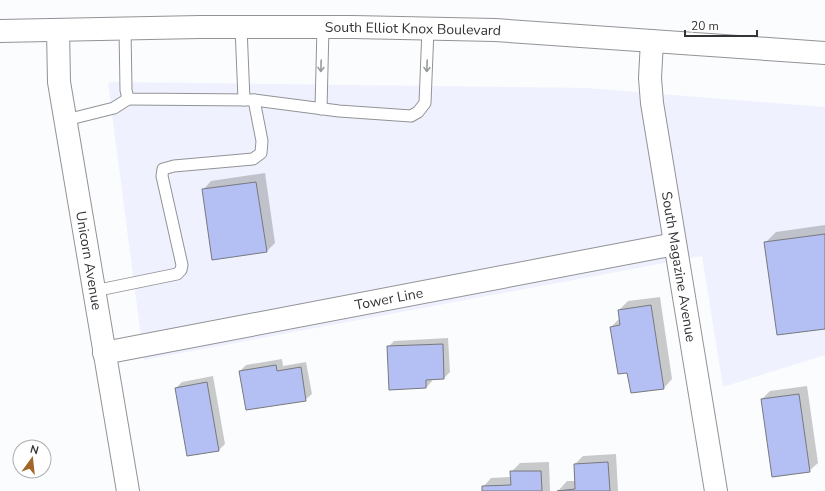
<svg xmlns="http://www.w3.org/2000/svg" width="825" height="491" font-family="'Nunito Sans',sans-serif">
<rect width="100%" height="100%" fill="#fbfcfe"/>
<polygon fill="#eff2fe" points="115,82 587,88 825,107 825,355 723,387 702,256 144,360 108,83"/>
<g fill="#0003">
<polygon points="265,173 275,243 266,252 203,190 211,181"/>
<polygon points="825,225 825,328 765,243 776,232"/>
<polygon points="660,297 672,379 664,388 628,372 611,327 620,318 619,310 628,301"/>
<polygon points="448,338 450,372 444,378 432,378 432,381 426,388 390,389 388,347 394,341"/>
<polygon points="282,359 283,366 306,362 312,394 305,400 240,371 246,365"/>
<polygon points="213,376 225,444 219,450 188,455 176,388 182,382"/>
<polygon points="807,386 818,463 809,471 762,399 770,391"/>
<polygon points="616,454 618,491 558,491 567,481 576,481 575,464 583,456"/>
<polygon points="549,462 550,491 483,491 483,487 491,478 511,477 511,472 520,463"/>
</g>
<g fill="#b4bff3" stroke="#78797d">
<polygon points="256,182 267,252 212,260 202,189"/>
<polygon points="825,234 825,329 777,335 764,242"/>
<polygon points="651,305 664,389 631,393 627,373 618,374 610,327 620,325 618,310"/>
<polygon points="443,344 444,379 426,380 426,388 389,390 387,346"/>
<polygon points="276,365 277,371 301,367 306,401 246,410 239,371"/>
<polygon points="207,382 219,451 187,456 175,388"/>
<polygon points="799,394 810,472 772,477 761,399"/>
<polygon points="608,462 610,491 557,491 575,489 574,464"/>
<polygon points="510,471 541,471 542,491 482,491 482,486 511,485"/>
</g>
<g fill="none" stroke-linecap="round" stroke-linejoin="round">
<g stroke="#929397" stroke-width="13">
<g id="service">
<polyline points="241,27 244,100"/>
<polyline points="125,28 126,90 128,99 254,100 339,111 411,116 418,112 425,103 428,29"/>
<polyline points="321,109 323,27"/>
<polyline points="66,120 114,108 128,99"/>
<polyline points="94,291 177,274 181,270 182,265 162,176 163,169 174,166 253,159 261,153 262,141 254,100"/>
</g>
</g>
<g stroke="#929397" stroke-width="24">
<g id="minor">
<path id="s1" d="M58,30L59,82L128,491"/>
<path id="s2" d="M652,41L650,78L652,103L716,491"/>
<path id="s3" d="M104,353L675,244"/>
</g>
</g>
<g stroke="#929397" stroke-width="24">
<g id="secondary">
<path id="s4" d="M0,31L200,27H353L495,30L825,53"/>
</g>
</g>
<use href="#service" stroke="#fff" stroke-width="11"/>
<use href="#minor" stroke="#fff" stroke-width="22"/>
<use href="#secondary" stroke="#fff" stroke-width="22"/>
</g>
<defs><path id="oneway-shaft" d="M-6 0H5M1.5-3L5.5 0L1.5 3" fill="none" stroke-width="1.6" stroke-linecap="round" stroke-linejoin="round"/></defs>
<g stroke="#999a9a">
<use href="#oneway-shaft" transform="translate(321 66) rotate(92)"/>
<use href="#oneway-shaft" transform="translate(427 66) rotate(92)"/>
</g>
<g text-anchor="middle" stroke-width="3" stroke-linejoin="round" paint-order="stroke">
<g font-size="14" fill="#333436" stroke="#fff">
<text dy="5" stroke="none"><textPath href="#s4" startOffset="413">South Elliot Knox Boulevard</textPath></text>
<text dy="5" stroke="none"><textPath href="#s1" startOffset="233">Unicorn Avenue</textPath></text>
<text dy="5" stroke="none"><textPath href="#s2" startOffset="228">South Magazine Avenue</textPath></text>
<text dy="5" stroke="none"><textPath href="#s3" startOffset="290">Tower Line</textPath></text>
</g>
</g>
<g transform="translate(32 459) rotate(15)"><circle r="19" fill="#ffffff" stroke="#adaeaf"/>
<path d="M0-3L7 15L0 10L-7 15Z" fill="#a26728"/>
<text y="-6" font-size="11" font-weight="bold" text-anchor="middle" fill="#333436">N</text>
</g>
<path d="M685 30v6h72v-6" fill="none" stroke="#333436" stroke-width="2"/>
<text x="691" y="30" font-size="12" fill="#333436" stroke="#ffffff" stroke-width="3" paint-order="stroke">20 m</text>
</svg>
